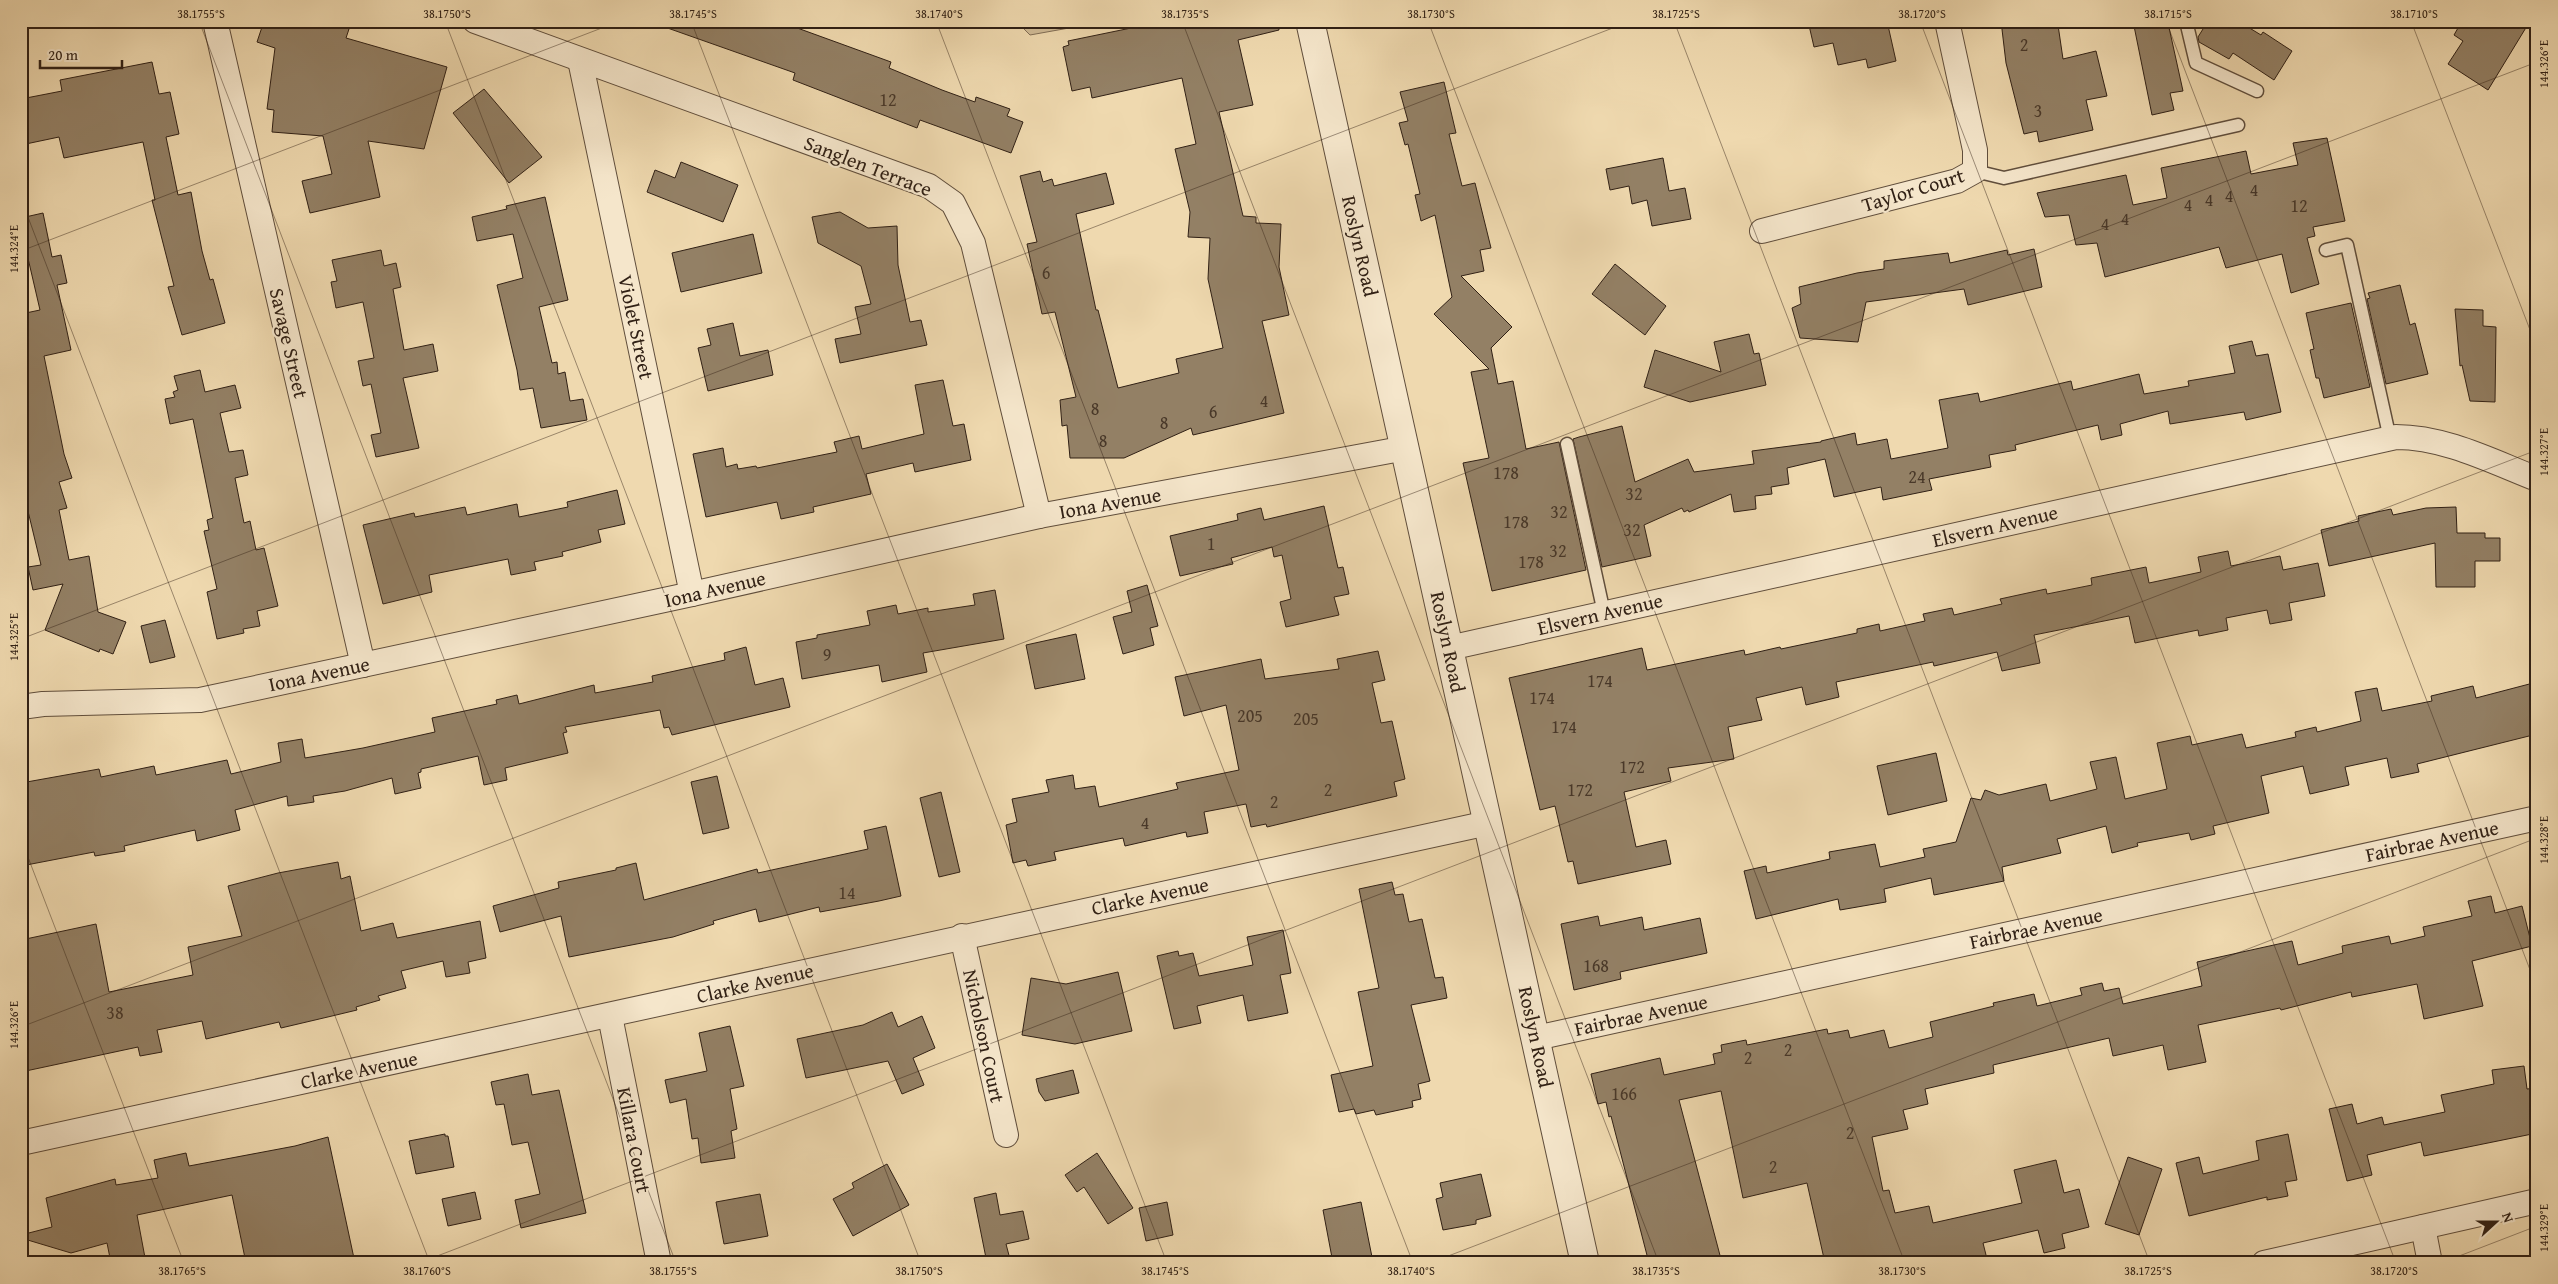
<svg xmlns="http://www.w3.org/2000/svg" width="2558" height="1284" font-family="'Gentium Book Plus',serif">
<rect width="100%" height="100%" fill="#efd9af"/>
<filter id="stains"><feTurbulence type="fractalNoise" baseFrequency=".004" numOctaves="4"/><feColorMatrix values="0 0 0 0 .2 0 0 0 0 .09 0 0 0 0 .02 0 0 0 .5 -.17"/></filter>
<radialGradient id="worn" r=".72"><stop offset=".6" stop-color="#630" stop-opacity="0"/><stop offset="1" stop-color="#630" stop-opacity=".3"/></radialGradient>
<polygon fill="#cfba95" stroke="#806d55" points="1016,21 1069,21 1069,28 1030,35"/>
<g fill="#938065" stroke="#302015">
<polygon points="264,21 326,21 349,29 346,38 447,67 424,149 368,141 380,197 310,213 302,181 332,174 323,136 272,132 274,110 267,109 275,48 257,42"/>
<polygon points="660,21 778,21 891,62 889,68 942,90 975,102 976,97 1010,109 1007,116 1023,122 1011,153 920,120 917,128 793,80 795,73 659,25"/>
<polygon points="1165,21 1278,21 1279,30 1238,40 1253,105 1219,112 1243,216 1256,217 1256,223 1281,224 1279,267 1289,315 1262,321 1284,413 1193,435 1191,428 1124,458 1070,458 1067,425 1062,426 1060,400 1076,397 1055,312 1042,314 1027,244 1037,242 1020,176 1040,171 1043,182 1052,179 1054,186 1106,173 1114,204 1076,214 1096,310 1098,310 1118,388 1179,373 1176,359 1223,348 1208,279 1210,238 1188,237 1190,212 1175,149 1196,144 1182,78 1092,98 1090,87 1072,91 1063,47 1069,45 1068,41"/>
<polygon points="1808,21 1887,21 1896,61 1868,68 1866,59 1838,65 1833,43 1814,47"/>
<polygon points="2001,21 2050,21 2050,26 2058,25 2063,59 2096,51 2107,96 2086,100 2093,130 2039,142 2037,131 2024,134 2006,63"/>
<polygon points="2133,21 2155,21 2156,26 2168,23 2183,91 2170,93 2174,110 2152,115"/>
<polygon points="2208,21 2238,21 2261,35 2263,32 2292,51 2274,80 2233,53 2229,59 2199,42 2198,37"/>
<polygon points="2462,21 2530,21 2488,90 2448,64 2463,41 2454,35"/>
<polygon points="152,62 159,94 170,92 179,134 166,137 178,195 191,192 202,251 210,280 213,279 225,323 182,335 168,287 174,286 152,200 155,200 143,142 64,158 59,137 21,145 21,99 62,91 60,80"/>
<polygon points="1444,82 1456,133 1449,134 1462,186 1475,183 1491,248 1480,250 1484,271 1461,276 1512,327 1491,348 1498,384 1513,381 1526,449 1559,442 1586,570 1492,591 1463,463 1489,458 1471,372 1489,369 1434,314 1452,297 1435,215 1421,221 1415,195 1420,194 1408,144 1405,145 1399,123 1408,121 1400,92"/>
<polygon points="484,89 542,157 509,183 453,113"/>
<polygon points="2327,138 2345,221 2313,227 2315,236 2307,238 2319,284 2291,293 2282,254 2226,268 2219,247 2105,277 2097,243 2076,245 2069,215 2045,217 2037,193 2126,175 2133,205 2167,198 2161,168 2246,151 2251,174 2298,165 2293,143"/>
<polygon points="1663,158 1669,191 1685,188 1691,219 1652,226 1647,200 1632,204 1629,186 1610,190 1606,169"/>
<polygon points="681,162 738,185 723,222 647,192 655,170 675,178"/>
<polygon points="545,197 568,300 539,307 552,363 557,362 558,374 565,372 570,401 583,399 587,420 541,428 533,388 520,390 517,370 497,285 523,278 513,234 477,241 472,217 507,209 506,206"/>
<polygon points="840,212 868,228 897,226 898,265 910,322 921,320 927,345 840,363 835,339 861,334 855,307 871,304 861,266 818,243 812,217"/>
<polygon points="43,213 52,257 61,255 67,283 57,285 71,350 44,356 64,454 72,478 59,482 67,508 59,510 69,560 89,556 98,612 126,622 113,654 100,649 99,652 45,630 63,584 33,590 28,567 41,565 27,507 21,509 21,314 40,310 21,228 21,218"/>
<polygon points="753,234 762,273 681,292 672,253"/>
<polygon points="2034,249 2042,287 1968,305 1964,289 1866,302 1858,342 1800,338 1792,308 1801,304 1799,287 1857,273 1884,269 1884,261 1948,253 1950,263 2007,250 2008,255"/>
<polygon points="381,250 384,266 396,263 401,287 393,289 404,350 433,344 438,371 403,378 419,448 376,457 371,435 381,433 371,384 363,386 358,361 374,358 363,302 336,308 331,282 337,281 332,260"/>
<polygon points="1615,264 1666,306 1645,335 1592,294"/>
<polygon points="2400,285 2410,325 2415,323 2428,374 2386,384 2367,299 2370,298 2368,293"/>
<polygon points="2351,303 2370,387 2324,398 2319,378 2316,378 2310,350 2314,349 2306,313"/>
<polygon points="2455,309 2483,310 2483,326 2496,327 2495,402 2470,401 2462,365 2460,366"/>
<polygon points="733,323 740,356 768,350 773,375 708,391 698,348 711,345 707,329"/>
<polygon points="1749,334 1754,354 1759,353 1766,385 1690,402 1644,387 1655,350 1721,372 1714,342"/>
<polygon points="2252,341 2256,356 2268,354 2281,412 2246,420 2244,412 2170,424 2168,411 2120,424 2122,435 2101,440 2098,425 2015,445 2016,450 1989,455 1991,467 1929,479 1932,490 1883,500 1881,487 1834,497 1825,459 1787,468 1789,484 1771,487 1772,494 1755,496 1756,509 1734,512 1731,494 1689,512 1688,510 1684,512 1682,508 1644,525 1651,556 1602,567 1573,439 1579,437 1622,426 1635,482 1688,459 1694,472 1754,464 1752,451 1821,442 1821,441 1855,433 1857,445 1887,439 1891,459 1948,448 1939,400 1978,393 1980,402 2071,381 2073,390 2139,374 2144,394 2189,386 2188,381 2235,373 2229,346"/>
<polygon points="200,370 205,392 235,385 241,408 220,413 229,452 243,450 248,475 235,478 244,523 250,521 256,550 264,548 278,606 257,611 260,626 243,629 244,633 217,639 207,592 217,589 204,531 209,530 207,520 213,518 193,419 170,424 165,399 175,397 173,392 178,390 174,376"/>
<polygon points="943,380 953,426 964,424 971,460 915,472 913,463 866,474 871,494 813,507 814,512 781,519 777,502 706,517 693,454 723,448 726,467 737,464 738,469 756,466 757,468 837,452 834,442 859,436 862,449 924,434 915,385"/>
<polygon points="617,490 625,524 598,530 601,542 562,552 563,556 534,562 536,570 511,575 508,559 429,575 432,592 383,604 363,525 414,513 415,517 465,507 467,515 517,504 519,517 568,507 567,502"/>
<polygon points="1324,506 1338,568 1343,567 1349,594 1334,597 1339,615 1286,627 1280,602 1291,599 1282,555 1274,557 1272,547 1231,558 1233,564 1180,576 1170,536 1238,520 1237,514 1261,508 1264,520"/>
<polygon points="2456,507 2457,533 2485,533 2485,538 2500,538 2500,561 2475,561 2475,587 2436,587 2435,543 2329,566 2321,530 2359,521 2358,516 2391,509 2393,515 2426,508"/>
<polygon points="2228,551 2231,566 2280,556 2283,570 2318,563 2325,596 2289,603 2292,620 2270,624 2267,610 2226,618 2228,630 2199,636 2198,630 2135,643 2129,616 2034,635 2040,663 2002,671 1997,652 1934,666 1933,662 1836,682 1839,697 1806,705 1802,687 1756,698 1762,720 1728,727 1734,759 1668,768 1671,781 1624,792 1636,847 1666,840 1671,864 1578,884 1573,861 1568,862 1555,806 1540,810 1509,678 1642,648 1647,670 1744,650 1745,655 1780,647 1781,649 1857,633 1857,629 1879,624 1880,631 1925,621 1923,614 1952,608 1954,615 2002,604 2000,599 2046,589 2047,594 2092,585 2091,578 2146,567 2149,583 2201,572 2198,557"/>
<polygon points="1147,585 1158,626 1150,628 1154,645 1123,654 1113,617 1132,612 1127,591"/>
<polygon points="995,590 1004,639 923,653 927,672 882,682 879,665 802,679 796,642 817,638 817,635 870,625 867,611 896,605 898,614 928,608 928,612 975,605 973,594"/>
<polygon points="165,620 175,657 150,663 141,626"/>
<polygon points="1076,634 1085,679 1035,689 1026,645"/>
<polygon points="746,647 755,685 783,678 790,707 672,735 669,727 664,728 660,710 565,727 567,732 563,733 568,753 505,768 507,780 484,785 478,756 421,769 421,772 418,773 421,788 395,794 392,778 345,791 313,796 314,802 288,806 287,796 235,810 240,830 197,841 195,830 124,846 125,851 95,856 94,852 21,866 21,783 99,769 101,777 154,766 156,775 227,760 231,774 281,762 278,743 302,739 305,758 363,748 435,732 432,718 497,704 496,700 517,695 519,704 594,685 595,693 653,682 652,676 725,660 724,653"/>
<polygon points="1378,651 1385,680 1372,683 1381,723 1392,721 1405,779 1394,782 1397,796 1267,827 1266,824 1251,827 1246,804 1204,812 1208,833 1187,837 1186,832 1125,846 1123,838 1054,852 1056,860 1028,866 1026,860 1013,863 1006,825 1017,822 1012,799 1049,792 1046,780 1073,775 1075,789 1095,786 1099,807 1178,789 1176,783 1239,770 1226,705 1184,716 1175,677 1261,659 1265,679 1339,669 1337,659"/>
<polygon points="2537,682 2537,734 2417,764 2419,772 2391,778 2387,758 2345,767 2349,785 2310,794 2303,766 2261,776 2269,813 2213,826 2215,834 2191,840 2189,833 2137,843 2138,846 2112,853 2106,826 2057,839 2061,853 2002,867 2004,881 1934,895 1931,878 1884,889 1886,902 1840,910 1838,899 1756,919 1744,871 1766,866 1767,873 1830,859 1829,852 1875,844 1880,867 1925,857 1923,849 1956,842 1971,798 1981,800 1985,790 1999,795 2046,784 2050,801 2097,789 2090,762 2116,757 2125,799 2167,789 2157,743 2190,736 2192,745 2242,734 2246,748 2296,737 2295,732 2316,727 2317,732 2361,721 2355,692 2377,688 2382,711 2432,701 2431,696 2473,686 2476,698"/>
<polygon points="1936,753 1947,801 1888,815 1877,766"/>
<polygon points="717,776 729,828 703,834 691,782"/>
<polygon points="941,792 960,872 939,877 920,798"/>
<polygon points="886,826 901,896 879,901 820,912 819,907 759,922 756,909 713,921 714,924 673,937 569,957 561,916 500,932 493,906 559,888 558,882 616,870 616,868 636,863 644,900 757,869 758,873 868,849 864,831"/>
<polygon points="338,862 341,879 350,876 361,931 393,923 397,938 480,921 486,958 468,962 470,973 446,977 443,961 401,971 406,988 378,996 380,1000 356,1007 357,1010 332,1016 281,1028 279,1022 206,1039 202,1021 157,1030 162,1052 140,1056 138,1047 21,1072 21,940 96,924 109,992 193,975 188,947 242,936 228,886 278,873"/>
<polygon points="1392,882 1395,895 1403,894 1409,922 1422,919 1435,978 1443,977 1447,998 1411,1005 1430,1081 1418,1084 1421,1099 1412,1101 1413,1107 1376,1115 1374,1110 1356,1114 1354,1109 1339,1112 1331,1075 1373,1066 1358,992 1379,988 1359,889"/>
<polygon points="2491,896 2495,913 2522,906 2532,946 2472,961 2483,1006 2424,1019 2417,984 2352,997 2351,992 2281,1010 2280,1008 2198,1025 2206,1062 2168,1070 2163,1045 2113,1056 2109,1038 1993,1065 1994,1073 1925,1089 1928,1104 1903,1110 1908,1129 1872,1137 1883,1191 1889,1190 1895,1213 1929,1206 1933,1223 2022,1203 2014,1170 2056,1160 2064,1193 2079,1189 2089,1227 2062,1234 2065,1248 2044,1253 2038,1230 1983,1243 1988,1263 1825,1263 1807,1183 1743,1198 1721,1091 1679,1100 1722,1263 1649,1263 1611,1116 1609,1117 1606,1102 1598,1104 1591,1074 1660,1058 1664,1075 1715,1064 1713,1054 1722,1052 1721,1045 1746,1040 1747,1045 1827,1029 1828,1034 1848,1030 1850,1038 1884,1030 1889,1048 1933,1037 1930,1022 1994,1006 1993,1003 2034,994 2037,1006 2082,995 2080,988 2102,983 2104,991 2119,988 2123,1004 2202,986 2197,962 2292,941 2298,965 2343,953 2342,946 2389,936 2391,944 2425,936 2423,927 2472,916 2468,901"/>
<polygon points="1598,916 1600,926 1642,917 1644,930 1700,918 1707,953 1620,972 1621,979 1574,990 1561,924"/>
<polygon points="1283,930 1291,973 1280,975 1288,1013 1248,1021 1243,995 1197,1006 1201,1023 1174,1029 1157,956 1178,951 1179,956 1193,953 1199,976 1253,965 1247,937"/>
<polygon points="1118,972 1132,1031 1075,1044 1022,1035 1031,978 1066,984"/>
<polygon points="892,1012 898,1027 922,1016 935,1048 913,1058 924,1085 902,1094 888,1061 806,1078 797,1039 863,1025"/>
<polygon points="730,1026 744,1086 730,1089 737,1129 731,1131 735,1158 701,1163 698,1138 692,1139 686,1099 670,1103 665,1080 707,1071 699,1033"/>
<polygon points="2524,1066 2527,1089 2537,1088 2537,1133 2424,1156 2421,1142 2367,1155 2372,1175 2347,1181 2329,1109 2352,1104 2357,1124 2382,1117 2384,1125 2445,1112 2441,1095 2494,1084 2492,1070"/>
<polygon points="1073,1070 1079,1093 1045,1101 1039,1092 1036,1079"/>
<polygon points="528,1074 532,1095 559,1090 586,1213 521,1228 515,1200 540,1194 528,1142 512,1145 504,1104 496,1105 491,1082"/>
<polygon points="445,1134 445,1136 448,1136 454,1167 416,1174 409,1141"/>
<polygon points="2288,1134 2297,1180 2285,1182 2288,1196 2267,1200 2267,1197 2189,1216 2176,1163 2199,1157 2203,1174 2259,1160 2256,1141"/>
<polygon points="328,1137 355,1263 246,1263 232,1195 137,1215 146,1263 111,1263 107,1243 71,1253 21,1238 21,1235 52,1227 46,1198 115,1179 116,1185 158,1178 154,1160 186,1153 189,1166 295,1146"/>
<polygon points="1097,1153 1133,1208 1108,1224 1084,1187 1077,1192 1065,1175"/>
<polygon points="2128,1157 2162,1169 2139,1235 2105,1224"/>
<polygon points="887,1164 909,1205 853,1236 833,1199 854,1188 852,1183"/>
<polygon points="1481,1174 1491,1216 1476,1220 1476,1224 1443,1230 1436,1199 1443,1197 1440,1183"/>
<polygon points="475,1192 481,1219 448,1226 442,1199"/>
<polygon points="996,1193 1000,1215 1023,1211 1029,1239 1006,1244 1011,1263 987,1263 974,1198"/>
<polygon points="760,1194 768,1236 724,1244 716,1202"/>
<polygon points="1167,1202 1173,1235 1146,1241 1139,1208"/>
<polygon points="1361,1202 1372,1257 1333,1263 1323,1210"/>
</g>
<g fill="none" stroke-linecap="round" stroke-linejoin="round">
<g stroke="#604e3c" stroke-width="15">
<g id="service">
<polyline points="2186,21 2196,63 2257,91"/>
<polyline points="1975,171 2004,178 2238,125"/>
<polyline points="2326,250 2347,245 2390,439"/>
<polyline points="1567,444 1604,613"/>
</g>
</g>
<g stroke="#604e3c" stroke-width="26">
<g id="minor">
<polyline points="215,21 363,665"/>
<polyline points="475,21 929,186 953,203 973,243 1039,516"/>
<polyline points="580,60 692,594"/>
<polyline points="1762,231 1957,181 1975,171 1975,150 1947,21"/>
<path d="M1449,648L2396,437C2445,437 2491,461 2537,479"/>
<polyline points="21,707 43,704 200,700 692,594 1039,516 1406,448"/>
<polyline points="962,936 1006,1135"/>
<polyline points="610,1016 659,1263"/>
<polyline points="1536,1038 2537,818"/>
<polyline points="21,1143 1488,823"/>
<polyline points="2423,1227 2430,1263"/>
<polyline points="2264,1263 2537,1201"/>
</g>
</g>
<g stroke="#604e3c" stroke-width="30">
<polyline id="tertiary" points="1310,21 1585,1263"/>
</g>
<use href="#service" stroke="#f5e6cb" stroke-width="12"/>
<use href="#minor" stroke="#f5e6cb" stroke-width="24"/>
<use href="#tertiary" stroke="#f5e6cb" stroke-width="28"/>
</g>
<path fill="none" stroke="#302015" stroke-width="1" stroke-opacity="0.45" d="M199,21L676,1263M445,21L921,1263M691,21L1167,1263M936,21L1413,1263M1182,21L1659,1263M1428,21L1905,1263M1674,21L2150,1263M1920,21L2396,1263M2166,21L2537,988M2411,21L2537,348M21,199L430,1263M21,251L620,21M21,639L1631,21M21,839L184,1263M21,1027L2537,62M419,1263L2537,450M1430,1263L2537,838M2441,1263L2537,1226"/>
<g text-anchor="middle" stroke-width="4.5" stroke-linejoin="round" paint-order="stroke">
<g font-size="18" fill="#493829">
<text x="2024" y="51">2</text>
<text x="888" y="106">12</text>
<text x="2038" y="117">3</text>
<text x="2254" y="196">4</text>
<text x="2229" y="202">4</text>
<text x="2209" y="206">4</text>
<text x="2188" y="211">4</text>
<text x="2299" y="212">12</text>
<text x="2125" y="225">4</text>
<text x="2105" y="230">4</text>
<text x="1046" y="279">6</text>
<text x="1264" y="407">4</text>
<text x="1095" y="415">8</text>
<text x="1213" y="418">6</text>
<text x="1164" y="429">8</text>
<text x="1103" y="447">8</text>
<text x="1506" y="479">178</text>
<text x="1917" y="483">24</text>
<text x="1634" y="500">32</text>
<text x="1559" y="518">32</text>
<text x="1516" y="528">178</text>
<text x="1632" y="536">32</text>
<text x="1211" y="550">1</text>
<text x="1558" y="557">32</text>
<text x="1531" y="568">178</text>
<text x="827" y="661">9</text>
<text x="1600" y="687">174</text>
<text x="1542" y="704">174</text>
<text x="1250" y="722">205</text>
<text x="1306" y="725">205</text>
<text x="1564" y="733">174</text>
<text x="1632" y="773">172</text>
<text x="1328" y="796">2</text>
<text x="1580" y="796">172</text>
<text x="1274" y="808">2</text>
<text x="1145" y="829">4</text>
<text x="847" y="899">14</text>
<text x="1596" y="972">168</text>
<text x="115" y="1019">38</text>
<text x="1788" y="1056">2</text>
<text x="1748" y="1064">2</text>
<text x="1624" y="1100">166</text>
<text x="1850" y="1139">2</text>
<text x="1773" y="1173">2</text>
</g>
<g font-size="20" fill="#302015" stroke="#f5e6cb">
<text transform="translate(868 166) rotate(21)" y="7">Sanglen Terrace</text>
<text transform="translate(1913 190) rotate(-17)" y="7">Taylor Court</text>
<text transform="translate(1360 246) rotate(77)" y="7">Roslyn Road</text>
<text transform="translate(636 327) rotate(78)" y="7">Violet Street</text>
<text transform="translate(289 343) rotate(77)" y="7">Savage Street</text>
<text transform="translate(1110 503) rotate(-10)" y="7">Iona Avenue</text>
<text transform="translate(1995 526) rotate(-13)" y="7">Elsvern Avenue</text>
<text transform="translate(715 589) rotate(-13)" y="7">Iona Avenue</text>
<text transform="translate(1600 614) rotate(-13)" y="7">Elsvern Avenue</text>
<text transform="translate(1448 642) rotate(78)" y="7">Roslyn Road</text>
<text transform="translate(319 674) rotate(-12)" y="7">Iona Avenue</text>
<text transform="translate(2432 841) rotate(-12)" y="7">Fairbrae Avenue</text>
<text transform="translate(1150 896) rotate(-12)" y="7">Clarke Avenue</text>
<text transform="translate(2036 928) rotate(-12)" y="7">Fairbrae Avenue</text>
<text transform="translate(755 983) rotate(-13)" y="7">Clarke Avenue</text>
<text transform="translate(1641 1015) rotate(-12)" y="7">Fairbrae Avenue</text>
<text transform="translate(984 1036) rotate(78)" y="7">Nicholson Court</text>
<text transform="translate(1536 1037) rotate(78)" y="7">Roslyn Road</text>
<text transform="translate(359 1070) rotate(-12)" y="7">Clarke Avenue</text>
<text transform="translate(634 1140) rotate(79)" y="7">Killara Court</text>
</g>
</g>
<rect width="2558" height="1284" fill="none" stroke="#efd9af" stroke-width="55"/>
<g transform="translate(2496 1222) rotate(69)" stroke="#f5e6cb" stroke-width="4" paint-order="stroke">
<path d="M0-4L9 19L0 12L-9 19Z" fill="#302015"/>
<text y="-8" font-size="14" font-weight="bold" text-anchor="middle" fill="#302015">N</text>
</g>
<path d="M40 60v8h82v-8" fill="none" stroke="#302015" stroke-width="2.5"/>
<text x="48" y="60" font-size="15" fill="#302015" stroke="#f5e6cb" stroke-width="4" paint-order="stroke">20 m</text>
<rect x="28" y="28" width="2502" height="1228" fill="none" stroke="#302015" stroke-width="2"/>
<g font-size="12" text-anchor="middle" fill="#302015">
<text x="201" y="18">38.1755°S</text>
<text x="447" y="18">38.1750°S</text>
<text x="693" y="18">38.1745°S</text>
<text x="939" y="18">38.1740°S</text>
<text x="1185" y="18">38.1735°S</text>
<text x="1431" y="18">38.1730°S</text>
<text x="1676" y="18">38.1725°S</text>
<text x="1922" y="18">38.1720°S</text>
<text x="2168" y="18">38.1715°S</text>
<text x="2414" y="18">38.1710°S</text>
<text transform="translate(2544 64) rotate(-90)" y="4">144.326°E</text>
<text transform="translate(14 249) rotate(-90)" y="4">144.324°E</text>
<text transform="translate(2544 452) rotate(-90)" y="4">144.327°E</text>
<text transform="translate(14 637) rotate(-90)" y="4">144.325°E</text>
<text transform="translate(2544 840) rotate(-90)" y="4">144.328°E</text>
<text transform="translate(14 1025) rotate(-90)" y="4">144.326°E</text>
<text transform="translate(2544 1228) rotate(-90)" y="4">144.329°E</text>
<text x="182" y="1275">38.1765°S</text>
<text x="427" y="1275">38.1760°S</text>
<text x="673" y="1275">38.1755°S</text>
<text x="919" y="1275">38.1750°S</text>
<text x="1165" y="1275">38.1745°S</text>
<text x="1411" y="1275">38.1740°S</text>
<text x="1656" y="1275">38.1735°S</text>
<text x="1902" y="1275">38.1730°S</text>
<text x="2148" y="1275">38.1725°S</text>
<text x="2394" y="1275">38.1720°S</text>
</g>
<rect width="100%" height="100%" filter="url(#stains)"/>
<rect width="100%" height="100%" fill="url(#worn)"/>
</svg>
